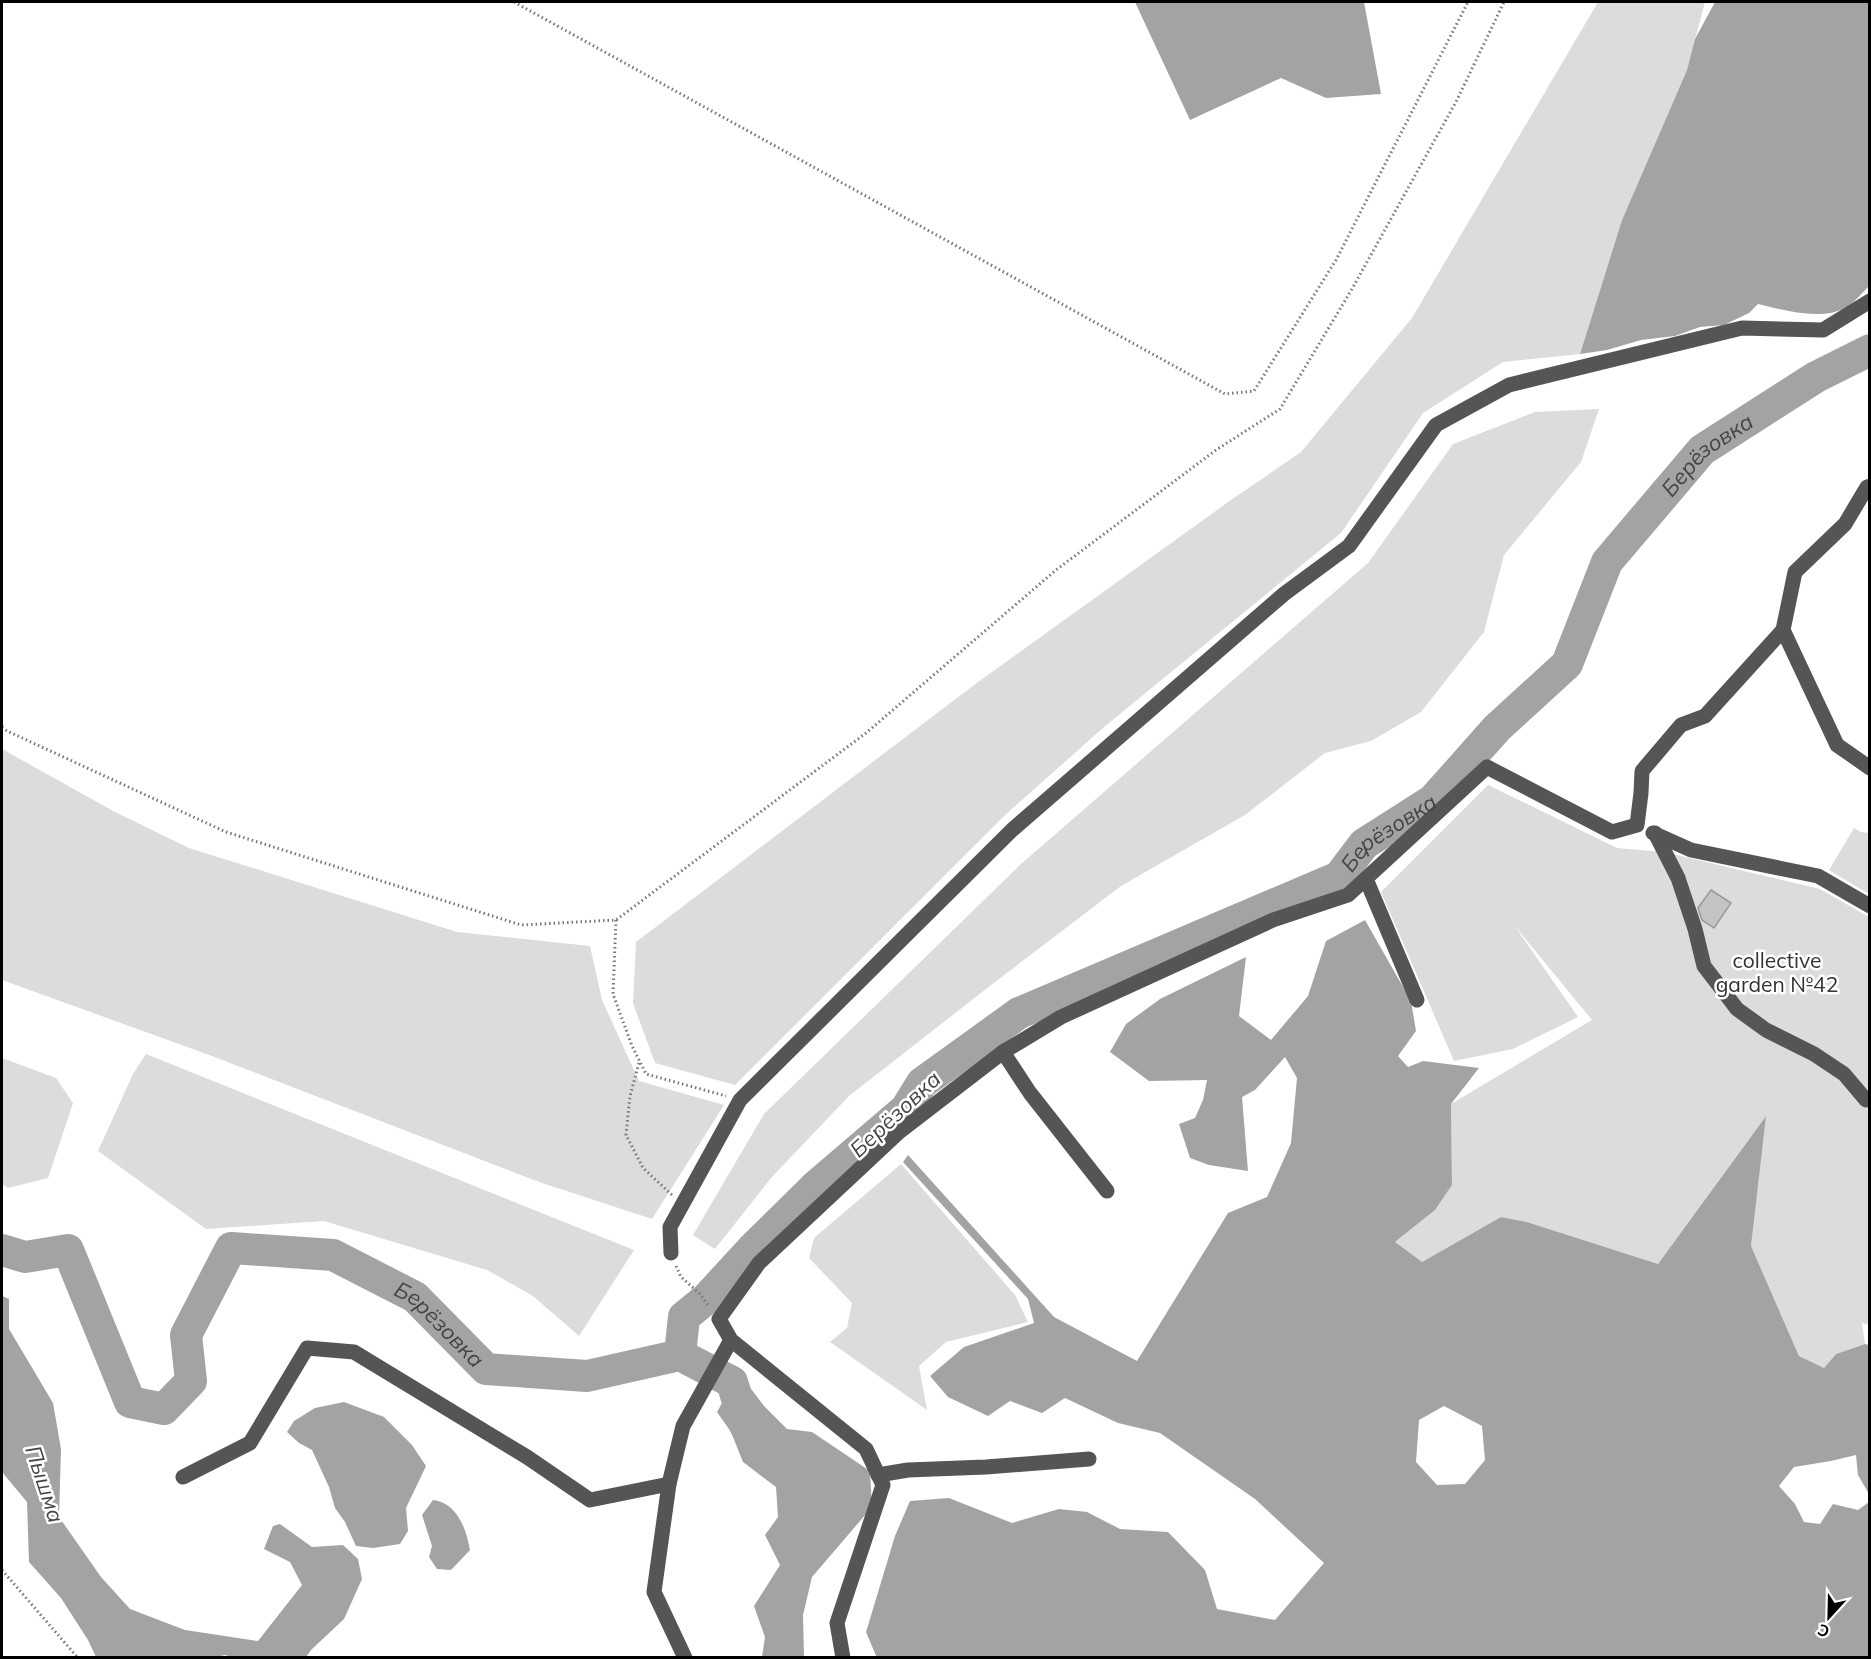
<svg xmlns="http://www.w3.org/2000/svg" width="1871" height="1659" font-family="Mulish,sans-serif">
<rect width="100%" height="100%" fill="#fff"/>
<g fill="#dcdcdc">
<polygon points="1598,2 1705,2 1687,70 1622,220 1580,354 1503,362 1423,413 1341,533 1104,727 1004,816 735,1085 655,1063 633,1003 636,942 974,685 1231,500 1301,452 1412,318"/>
<polygon points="1599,409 1581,462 1504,555 1484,632 1421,712 1371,741 1325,753 1245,815 1121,886 986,989 849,1096 771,1178 715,1249 693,1235 764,1114 1021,864 1368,563 1453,444 1535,412"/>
<polygon points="2,749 115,812 189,848 457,932 590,946 602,1000 639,1081 724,1105 652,1219 539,1182 212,1056 2,980"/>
<polygon points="1488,785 1617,848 1664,852 1820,889 1869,917 1870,1325 1862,1323 1865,1344 1836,1354 1824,1368 1799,1356 1751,1246 1765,1117 1658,1264 1527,1222 1501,1217 1422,1262 1394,1243 1435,1210 1452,1185 1451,1104 1592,1020 1514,925 1578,1017 1513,1049 1454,1061 1381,892"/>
<polygon points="1854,828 1861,832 1869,833 1870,890 1867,893 1829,870"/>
<polygon points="146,1054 634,1250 579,1336 533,1296 487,1270 324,1221 206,1229 98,1151 133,1074"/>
<polygon points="2,1058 56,1078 73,1103 48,1178 8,1188 2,1184"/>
<polygon points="901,1164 1015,1295 1028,1322 946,1342 919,1366 927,1410 830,1342 847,1328 852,1303 809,1258 814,1238"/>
</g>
<g fill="#a3a3a3" fill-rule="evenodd">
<polygon points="1135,2 1364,2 1381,94 1326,98 1281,78 1190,120"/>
<path d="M1715,2H1869V286C1862,293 1854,303 1845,308C1821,321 1783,310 1758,304L1749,313L1724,325L1700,327L1675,336L1641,340L1607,350L1580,354L1622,220L1687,70L1695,39Z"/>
<path d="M1365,920L1411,1001L1416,1031L1398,1056L1408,1067L1423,1061L1479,1068L1451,1104L1452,1185L1435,1210L1395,1242L1422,1262L1501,1217L1527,1222L1658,1264L1766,1116L1751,1246L1799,1356L1824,1368L1836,1354L1865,1344L1869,1345V1494L1858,1475L1856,1455L1831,1461L1794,1467L1779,1486L1795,1504L1804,1522L1820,1524L1833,1504L1858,1510L1869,1502V1657L877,1658L866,1632L895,1536L910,1501L949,1498L1012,1523L1059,1509L1087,1512L1120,1529L1168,1532L1205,1570L1217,1609L1275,1620L1324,1563L1255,1499L1160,1433L1118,1423L1065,1398L1042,1413L1010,1401L988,1416L948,1397L930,1376L964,1347L1034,1323L1028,1299L903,1162L908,1155L1054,1317L1137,1361L1228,1213L1267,1197L1291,1143L1297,1078L1285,1057L1255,1090L1242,1097L1248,1171L1209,1165L1190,1158L1179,1124L1195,1118L1203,1100L1207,1080L1149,1081L1110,1052L1126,1024L1160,999L1246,957L1239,1016L1271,1040L1308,996L1326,941ZM1444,1406L1482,1426L1485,1460L1465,1484L1437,1485L1416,1462L1419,1420Z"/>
<polygon points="2,1296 9,1299 9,1329 53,1403 61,1449 59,1517 101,1577 130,1609 185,1630 258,1641 302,1585 290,1562 264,1549 273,1526 280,1524 312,1547 343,1545 358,1559 362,1579 344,1619 311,1650 306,1657 234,1658 225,1655 212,1658 96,1657 88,1640 61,1598 29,1562 27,1502 2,1472"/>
<polygon points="739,1373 764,1406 787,1429 812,1432 870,1471 872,1507 812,1577 803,1615 804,1657 762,1657 765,1637 754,1606 780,1565 765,1535 778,1517 776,1487 743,1462 731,1432 717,1412"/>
<polygon points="344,1402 384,1417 412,1445 426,1466 406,1508 408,1531 400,1544 373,1548 356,1546 345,1522 335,1508 329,1487 312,1450 299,1443 287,1432 294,1421 315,1408"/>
<path d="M433,1500C457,1503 466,1528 470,1550L451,1570L437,1569L429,1557L432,1546L422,1515Z"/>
</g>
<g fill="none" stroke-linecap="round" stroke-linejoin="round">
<g stroke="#a3a3a3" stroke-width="32">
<path id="s1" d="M2,1250L25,1257L68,1250L130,1402L164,1409L191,1381L186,1335L231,1248L333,1255L415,1297L486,1369L587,1376L680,1355L684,1317L706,1299L752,1249L816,1186L906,1109L922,1083L1019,1013L1339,877L1364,844L1433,800L1497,728L1567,664L1607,562L1702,450L1816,377L1870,350"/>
<polyline points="680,1355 732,1382 745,1425"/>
</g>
</g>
<polygon fill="#c4c4c4" stroke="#999" stroke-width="1.5" points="1711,890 1731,903 1714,928 1702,920 1698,908"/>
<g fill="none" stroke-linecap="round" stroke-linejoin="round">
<g stroke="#777" stroke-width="3" stroke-dasharray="1.5 3" stroke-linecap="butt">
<polyline points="514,2 1225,394 1254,391 1336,260 1468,2"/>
<polyline points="2,727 7,731 226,832 521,925 616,920 866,733 1056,570 1216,450 1280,409 1352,289 1457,100 1504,2"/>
<polyline points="616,920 613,994 632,1046 646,1074 726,1096"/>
<polyline points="639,1063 630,1096 626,1135 643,1168 672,1195"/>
<polyline points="676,1266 681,1277 699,1293 709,1306"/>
<polyline points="2,1570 78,1658"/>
</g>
<g stroke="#555" stroke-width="15">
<polyline points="1783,630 1837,745 1870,768"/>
<polyline points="1653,833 1691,850 1818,876 1870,906"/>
<polyline points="1655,833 1678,878 1695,929 1704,966 1737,1009 1766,1030 1814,1054 1844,1074 1866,1100"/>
<polyline points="1366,879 1417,1000"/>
<polyline points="1003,1052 1030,1093 1107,1191"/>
<polyline points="671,1253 670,1227 740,1100 1012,830 1284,594 1349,546 1436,425 1509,385 1742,328 1823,330 1870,301"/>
<polyline points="878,1475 908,1470 986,1467 1089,1459"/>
<polyline points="183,1477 250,1443 307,1348 354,1352 527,1457 590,1500 669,1484"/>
<polyline points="685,1658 654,1592 669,1484 683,1426 731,1340"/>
<polyline points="843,1658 837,1623 883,1485 866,1449 731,1340 719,1319 759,1263 899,1132 1003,1052 1061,1017 1273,920 1348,895 1487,767 1612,832 1637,825 1641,793 1642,771 1681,725 1705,716 1783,630 1795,572 1845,524 1867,487 1870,486"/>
</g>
</g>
<g text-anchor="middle" stroke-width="5" stroke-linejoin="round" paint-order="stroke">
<g font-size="21" fill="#333" stroke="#fff">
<text x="1777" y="968">collective<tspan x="1777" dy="24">garden №42</tspan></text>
</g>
<g font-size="22" font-style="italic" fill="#444" stroke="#fff">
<text dy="8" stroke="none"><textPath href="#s1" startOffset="2354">Берёзовка</textPath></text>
<text dy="8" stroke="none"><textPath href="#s1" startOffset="1850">Берёзовка</textPath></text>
<text transform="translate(895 1114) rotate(-43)" y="8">Берёзовка</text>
<text dy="8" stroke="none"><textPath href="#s1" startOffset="680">Берёзовка</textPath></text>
<text transform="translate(45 1484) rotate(72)" y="8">Пышма</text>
</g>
</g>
<rect width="1871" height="1659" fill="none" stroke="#000000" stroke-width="6"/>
<g transform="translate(1829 1617) rotate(202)" stroke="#ffffff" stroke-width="4.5" paint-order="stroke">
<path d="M0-4.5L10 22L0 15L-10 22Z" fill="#000000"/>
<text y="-9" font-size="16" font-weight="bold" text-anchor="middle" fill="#000000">С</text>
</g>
</svg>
